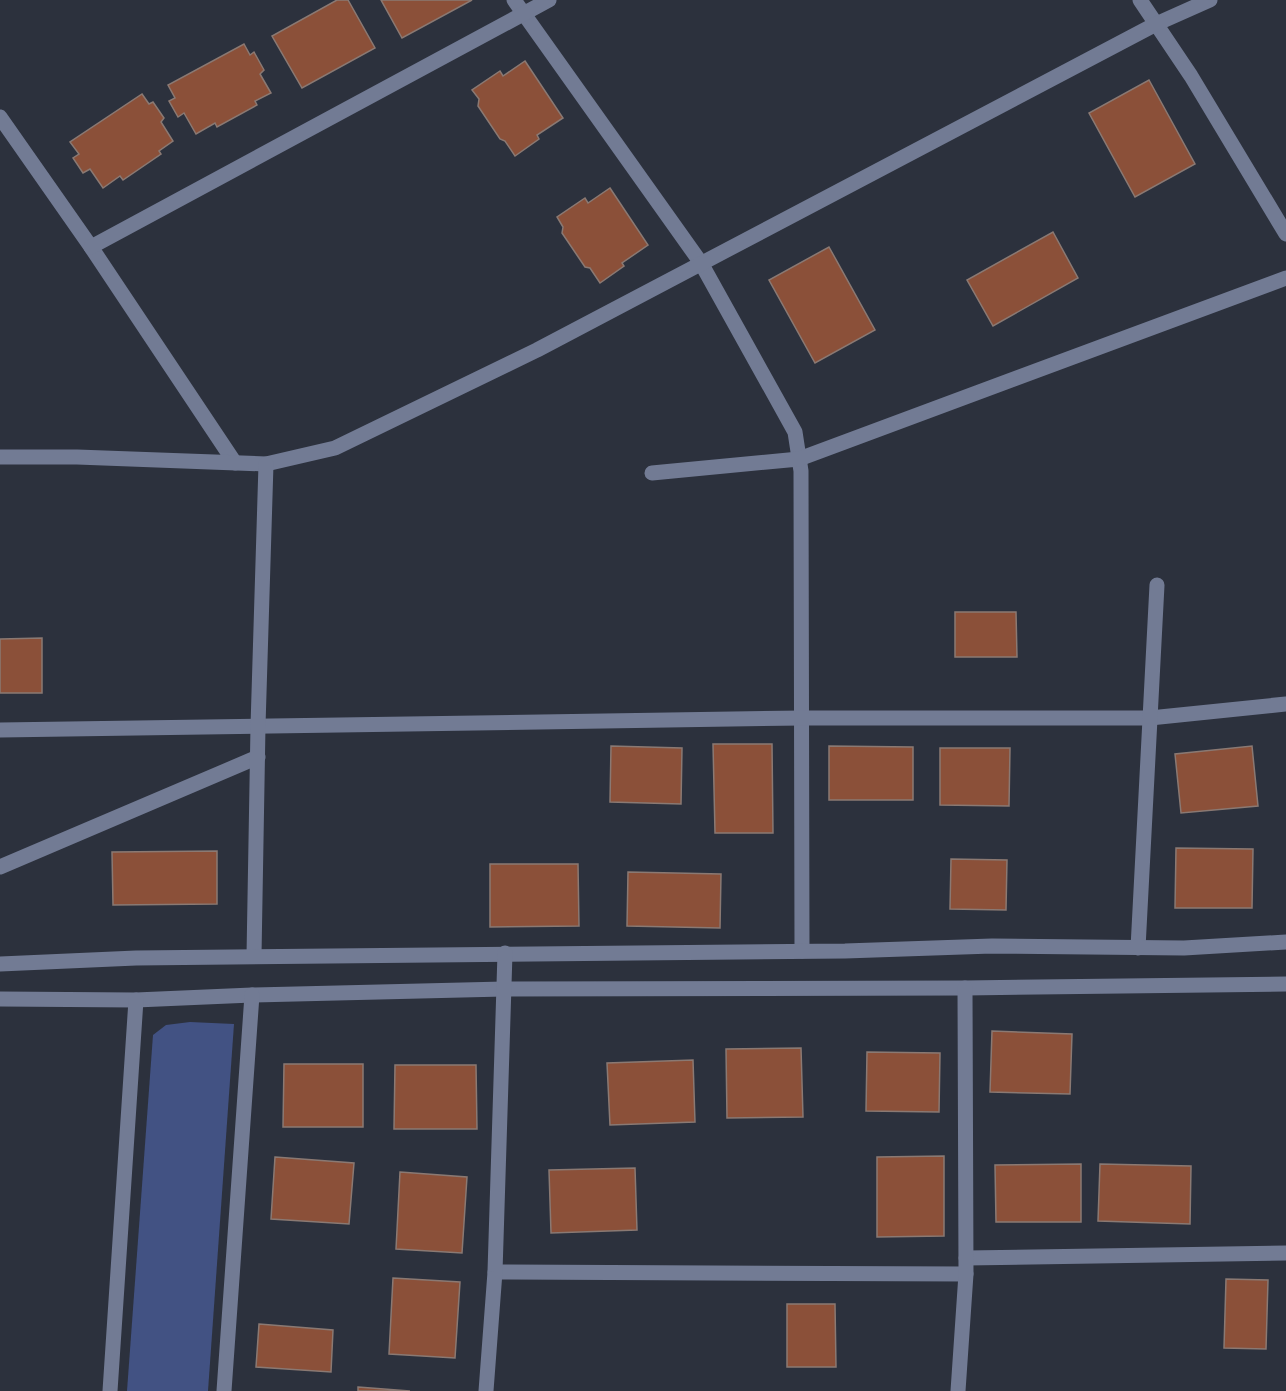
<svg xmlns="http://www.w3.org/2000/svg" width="1286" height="1391" font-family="'Playfair Display',serif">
<rect width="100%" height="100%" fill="#2c313d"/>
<polygon fill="#425283" points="190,1022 234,1024 208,1391 127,1391 153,1035 166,1025"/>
<g fill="#8b5039" stroke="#8a7973" stroke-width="1.5">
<polygon points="337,0 348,0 375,48 302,88 272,36"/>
<polygon points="381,0 472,0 402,38"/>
<polygon points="244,44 250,55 254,52 264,70 260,74 271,93 255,101 257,105 217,127 215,123 196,134 184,113 178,117 169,101 175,98 168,85"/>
<polygon points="525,61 563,118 537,135 539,139 515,156 505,141 500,139 478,106 479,99 472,90 500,71 503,76"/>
<polygon points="1149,80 1195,164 1135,197 1089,113"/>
<polygon points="142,94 149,104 153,102 164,118 161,122 173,141 159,151 161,154 123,180 120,176 103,188 90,169 83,173 73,158 79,154 70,142"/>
<polygon points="610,188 648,245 622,263 624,266 600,283 590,268 585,267 562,233 563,227 557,217 585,198 588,203"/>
<polygon points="1053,232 1078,278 993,326 967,280"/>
<polygon points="829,247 875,330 815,363 769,280"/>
<polygon points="955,612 1016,612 1017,657 955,657"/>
<polygon points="42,638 42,693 0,693 0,639"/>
<polygon points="713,744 772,744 773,833 715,833"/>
<polygon points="611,746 682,748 681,804 610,802"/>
<polygon points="829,746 913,747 913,800 829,800"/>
<polygon points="1252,746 1258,806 1181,813 1175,754"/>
<polygon points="940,748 1010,748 1009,806 940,805"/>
<polygon points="1176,848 1253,849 1252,908 1175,908"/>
<polygon points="217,851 217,904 113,905 112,852"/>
<polygon points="951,859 1007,860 1006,910 950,909"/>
<polygon points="490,864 578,864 579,926 490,927"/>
<polygon points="628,872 721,874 720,928 627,926"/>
<polygon points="992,1031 1072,1034 1070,1094 990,1092"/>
<polygon points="801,1048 803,1117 727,1118 726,1049"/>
<polygon points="867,1052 940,1053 939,1112 866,1111"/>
<polygon points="693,1060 695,1122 610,1125 607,1063"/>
<polygon points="284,1064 363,1064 363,1127 283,1127"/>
<polygon points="395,1065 476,1065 477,1129 394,1129"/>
<polygon points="944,1156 944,1236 877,1237 877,1157"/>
<polygon points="275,1157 354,1163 349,1224 271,1219"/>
<polygon points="1081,1164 1081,1222 996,1222 995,1165"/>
<polygon points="1100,1164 1191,1166 1190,1224 1098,1221"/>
<polygon points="635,1168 637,1230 551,1233 549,1170"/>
<polygon points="400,1172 467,1177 462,1253 396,1249"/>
<polygon points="393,1278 460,1282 455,1358 389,1354"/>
<polygon points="1226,1279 1268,1280 1266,1349 1224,1348"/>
<polygon points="787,1304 835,1304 836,1367 787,1367"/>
<polygon points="259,1324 333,1330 331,1372 256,1367"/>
<polygon points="358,1387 410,1391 358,1391"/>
</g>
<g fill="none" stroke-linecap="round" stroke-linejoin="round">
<g stroke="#727b94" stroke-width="15">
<polyline points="514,0 701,263 795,432 801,471 802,951"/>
<polyline points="1140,0 1191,76 1286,234"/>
<polyline points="0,117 91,247 235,463"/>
<polyline points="91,247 549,0"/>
<polyline points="0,457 77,457 266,464 335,448 537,350 1156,24 1210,0"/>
<polyline points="652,473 799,459 1286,278"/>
<polyline points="0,730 803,718 1150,718 1286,704"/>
<polyline points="0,867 258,757"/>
<polyline points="1138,948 1157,585"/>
<polyline points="254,956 258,726 266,464"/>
<polyline points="0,964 136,958 845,951 992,946 1184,948 1286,942"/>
<polyline points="0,999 136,1000 252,995 504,989 965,988 1286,984"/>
<polyline points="966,1258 1286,1253"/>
<polyline points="495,1272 966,1274"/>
<polyline points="110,1391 136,1000"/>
<polyline points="224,1391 252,995"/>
<polyline points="486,1391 495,1272 505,953"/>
<polyline points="958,1391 966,1274 965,988"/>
</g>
</g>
</svg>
